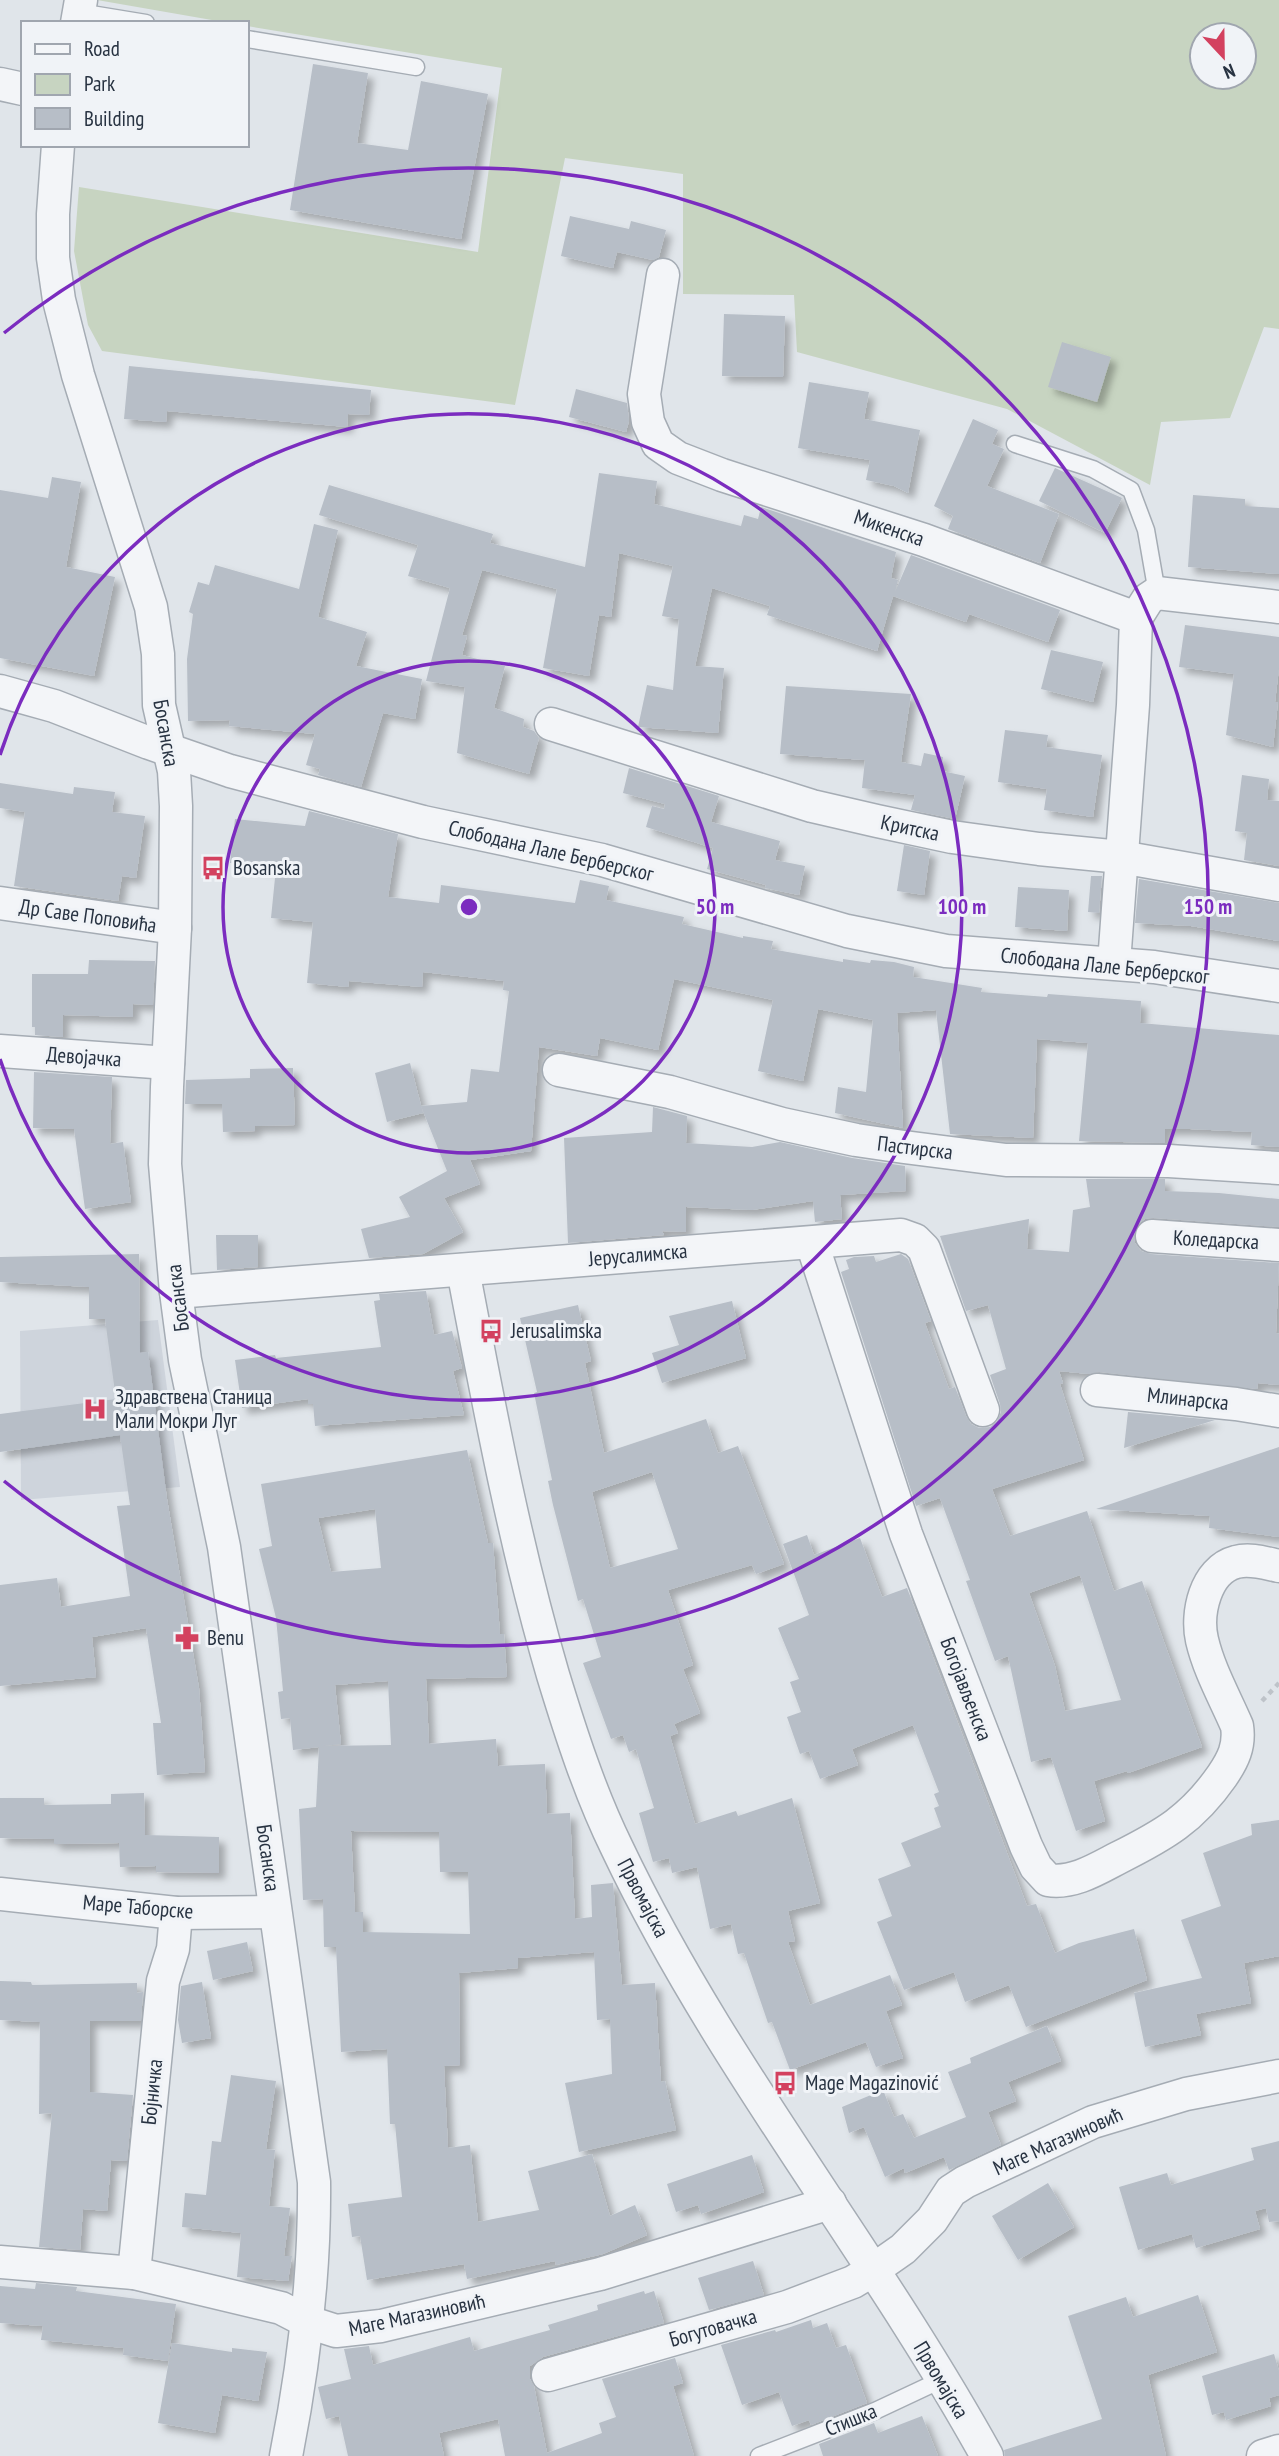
<svg xmlns="http://www.w3.org/2000/svg" width="1279" height="2456" font-family="'PT Sans Narrow',sans-serif">
<defs>
<filter id="shadow"><feDropShadow dx="6" dy="6" stdDeviation="3.5" flood-color="#0004"/></filter>
</defs>
<rect width="100%" height="100%" fill="#e0e5ea"/>
<polygon fill="#ced4dc" points="158,1320 180,1487 21,1500 20,1331"/>
<path fill="#c7d4c1" fill-rule="evenodd" d="M97,0H1279V329L1264,327L1230,418L1161,422L1150,485L1007,409L797,352L794,295L683,294V174L565,158L515,405L102,351L88,325L74,251L79,187L478,252L502,68L247,26V23H229ZM1202,35H1244V77H1202Z"/>
<g fill="#b7bec7" fill-rule="evenodd" filter="url(#shadow)">
<polygon points="313,64 368,73 357,143 408,150 421,81 488,94 461,239 290,210"/>
<polygon points="570,216 629,229 631,221 666,230 659,257 653,260 617,252 613,268 561,256"/>
<polygon points="724,314 785,316 783,377 722,376"/>
<polygon points="1062,342 1111,357 1097,402 1048,387"/>
<polygon points="129,366 371,390 369,415 348,414 347,427 167,411 166,422 124,419"/>
<polygon points="809,382 869,392 864,419 920,430 908,493 894,486 866,480 870,460 798,448"/>
<polygon points="576,389 627,403 629,421 626,432 569,417"/>
<polygon points="973,419 998,430 992,444 1004,449 987,486 1059,514 1040,563 948,529 953,516 934,506"/>
<polygon points="1055,468 1122,498 1105,533 1039,501"/>
<polygon points="599,473 657,481 654,504 741,526 744,515 758,519 761,507 896,552 891,578 898,580 895,592 911,555 1060,610 1048,642 969,614 966,622 893,596 877,651 767,615 770,606 712,588 695,666 724,668 718,733 638,727 647,685 673,690 679,619 662,616 673,566 619,553 611,617 599,615 589,676 543,668 557,589 482,570 462,635 467,636 462,655 505,666 494,708 524,719 523,727 534,731 539,738 529,774 457,753 465,687 426,681 450,588 408,576 418,545 319,515 329,485 493,534 490,543 585,567"/>
<polygon points="52,477 81,482 66,567 115,577 94,676 0,658 0,490 48,498"/>
<polygon points="1193,495 1245,499 1245,506 1279,508 1279,574 1188,567"/>
<polygon points="314,524 338,530 318,617 367,632 356,666 422,679 415,719 383,713 361,787 318,775 320,769 306,765 315,734 229,726 230,720 188,721 187,659 193,614 189,612 198,582 209,585 215,565 299,589"/>
<polygon points="1185,625 1279,637 1279,668 1275,702 1278,702 1273,747 1226,735 1234,674 1179,667"/>
<polygon points="1051,650 1103,662 1093,702 1041,689"/>
<polygon points="786,686 911,694 901,762 921,766 924,753 943,757 942,771 965,776 955,819 911,810 915,795 862,788 865,760 780,754"/>
<polygon points="1005,730 1048,735 1046,747 1102,755 1093,817 1044,810 1047,789 998,782"/>
<polygon points="629,768 719,796 711,822 780,841 775,860 805,866 799,895 765,888 766,885 707,869 713,848 646,827 652,806 664,809 665,804 623,793"/>
<polygon points="1242,775 1269,779 1267,800 1279,801 1279,866 1244,860 1247,833 1235,831"/>
<polygon points="0,783 73,794 74,787 115,792 112,812 145,816 136,878 122,876 118,901 14,886 25,812 0,808"/>
<polygon points="309,811 398,834 388,897 439,903 441,885 575,903 580,880 609,886 606,900 684,917 682,924 743,938 743,936 773,941 771,949 843,962 843,959 870,963 871,960 894,962 914,967 913,977 982,988 981,992 1047,997 1048,994 1141,1001 1140,1023 1279,1035 1279,1147 1251,1145 1252,1132 1190,1129 1165,1129 1165,1143 1079,1141 1088,1043 1037,1039 1033,1138 950,1134 936,1010 897,1013 903,1128 835,1113 838,1087 866,1092 873,1020 818,1009 803,1081 758,1071 773,1000 674,979 658,1050 600,1038 597,1056 539,1047 531,1151 470,1160 480,1184 444,1198 463,1232 423,1254 369,1258 361,1229 410,1217 399,1197 447,1171 421,1106 467,1102 471,1069 499,1072 509,991 503,990 504,981 423,972 422,987 349,981 348,987 307,983 313,922 271,918 276,868 230,863 235,819 305,826"/>
<polygon points="904,845 930,851 924,895 897,891"/>
<polygon points="1091,876 1102,876 1099,913 1088,912"/>
<polygon points="1139,879 1279,903 1279,941 1191,926 1135,923"/>
<polygon points="1018,887 1069,890 1067,931 1015,927"/>
<polygon points="89,960 155,961 153,1005 133,1004 133,1017 63,1015 63,1037 35,1035 35,1027 32,1027 32,974 88,974"/>
<polygon points="410,1063 423,1113 387,1122 375,1073"/>
<polygon points="293,1068 295,1125 255,1126 255,1131 223,1132 222,1104 185,1104 186,1080 250,1078 250,1069"/>
<polygon points="34,1072 112,1077 110,1144 123,1142 131,1202 85,1209 74,1129 33,1128"/>
<polygon points="653,1107 687,1116 686,1143 752,1147 780,1142 852,1158 905,1166 906,1191 840,1195 842,1219 815,1222 813,1201 752,1210 686,1207 686,1232 662,1231 664,1235 568,1243 564,1138 652,1132"/>
<path d="M1086,1179H1165V1191L1219,1193L1279,1199V1227L1153,1218L1145,1219L1137,1225L1134,1235L1135,1243L1141,1251L1151,1254L1279,1263L1276,1333L1279,1334V1385L1258,1383L1257,1389L1099,1372L1089,1374L1059,1371L1063,1383L1060,1384L1084,1460L992,1489L1010,1536L1087,1511L1114,1591L1142,1581L1202,1747L1128,1773L1127,1771L1094,1781L1105,1821L1076,1831L1051,1757L1031,1762L1008,1656L995,1661L966,1581L970,1580L940,1498L916,1506L841,1272L849,1269L846,1260L854,1257L874,1256L876,1262L901,1254L908,1259L931,1321L925,1323L949,1389L955,1387L966,1416L971,1424L979,1428L990,1427L997,1421L1001,1412L1000,1404L990,1375L1006,1369L988,1305L966,1311L940,1236L1029,1219L1027,1249L1069,1252L1073,1210L1090,1207ZM1080,1575L1121,1700L1065,1711L1055,1666L1029,1593Z"/>
<polygon points="216,1235 258,1235 258,1267 217,1270"/>
<polygon points="139,1254 140,1353 148,1352 167,1499 199,1688 205,1772 157,1775 153,1723 161,1723 146,1628 92,1637 96,1677 0,1686 0,1585 57,1578 61,1607 130,1596 117,1506 130,1505 120,1435 0,1452 0,1414 116,1399 105,1319 89,1319 89,1287 0,1282 0,1257"/>
<polygon points="426,1291 434,1335 452,1331 462,1368 453,1371 464,1415 315,1426 313,1404 308,1404 308,1399 242,1408 235,1360 275,1355 276,1358 381,1347 374,1301 380,1300 379,1294"/>
<polygon points="732,1301 746,1358 662,1383 652,1353 679,1345 669,1316"/>
<path d="M578,1305L591,1361L585,1363L604,1453L706,1419L718,1453L738,1446L784,1564L756,1574L752,1565L668,1590L693,1665L683,1669L700,1713L674,1724L678,1733L670,1736L695,1824L736,1811L738,1816L792,1798L820,1903L788,1911L795,1941L788,1942L810,2005L890,1975L902,2005L886,2011L903,2058L876,2067L866,2042L790,2070L772,2022L768,2023L744,1953L738,1954L731,1924L710,1929L697,1867L672,1873L669,1858L653,1862L639,1813L654,1808L636,1749L629,1752L623,1735L611,1739L583,1663L601,1657L583,1599L578,1601L553,1505L548,1481L552,1480L534,1393L537,1392L520,1318ZM652,1472L678,1549L610,1568L592,1492Z"/>
<polygon points="1128,1412 1215,1420 1124,1448"/>
<polygon points="1279,1447 1279,1537 1209,1528 1210,1516 1096,1509"/>
<path d="M467,1450L488,1543H493L500,1634H504L507,1677L426,1679L429,1744L496,1739L498,1766L545,1764L547,1814L570,1813L575,1919L592,1917L591,1885L613,1883L622,1985L655,1983L661,2082L665,2081L676,2130L579,2152L565,2083L612,2074L610,2019L597,2020L594,1952L518,1958V1968L459,1973L460,2065L444,2066L448,2148L470,2145L478,2222L539,2210L528,2171L592,2154L610,2216L635,2205L647,2235L603,2254L556,2265L555,2261L467,2279L464,2264L367,2280L360,2236L352,2237L348,2204L402,2197L395,2124H390L387,2049L341,2052L336,1947H324L323,1899L303,1900L299,1809L316,1807L319,1747L293,1750L290,1718L281,1719L278,1692L283,1691L276,1618L259,1549L272,1546L261,1484ZM375,1509L381,1568L331,1572L318,1518ZM388,1681L391,1745L324,1746L341,1744L335,1685ZM351,1831L439,1832L440,1872H468L470,1934L363,1932V1912H355Z"/>
<polygon points="807,1535 814,1555 860,1538 882,1597 907,1588 1027,1906 1036,1904 1055,1953 1079,1943 1134,1929 1147,1980 1026,2027 1009,1985 965,2002 954,1972 904,1990 877,1922 892,1916 878,1879 911,1866 901,1843 941,1827 934,1808 939,1806 934,1794 939,1792 913,1725 852,1749 858,1765 820,1779 809,1751 800,1754 787,1717 801,1712 790,1682 799,1679 778,1628 809,1615 783,1544"/>
<polygon points="144,1793 145,1835 219,1837 219,1873 156,1872 156,1866 120,1867 119,1843 54,1844 54,1839 0,1838 0,1798 44,1798 44,1805 111,1804 111,1794"/>
<polygon points="1279,1820 1279,1956 1244,1963 1251,2003 1196,2014 1201,2035 1145,2047 1134,1993 1202,1978 1181,1920 1221,1906 1203,1853 1252,1835 1251,1824"/>
<polygon points="247,1942 253,1971 213,1980 207,1951"/>
<polygon points="0,1981 31,1982 32,1985 137,1983 137,1993 143,1992 141,2021 90,2021 90,2092 133,2095 127,2161 111,2160 107,2211 83,2209 80,2250 39,2247 52,2113 39,2114 40,2022 0,2020"/>
<polygon points="202,1982 211,2038 182,2043 178,2020 181,1986"/>
<polygon points="1047,2026 1061,2061 1008,2082 1016,2101 988,2112 1001,2145 949,2170 944,2157 905,2173 904,2168 885,2177 864,2127 849,2133 842,2107 883,2090 894,2117 903,2114 914,2138 966,2117 948,2072 971,2063 970,2058"/>
<polygon points="231,2075 276,2081 266,2149 275,2150 269,2206 290,2208 284,2256 292,2256 288,2281 237,2277 241,2233 182,2227 185,2193 206,2195 212,2141 221,2142"/>
<polygon points="1279,2141 1279,2221 1269,2222 1266,2208 1255,2211 1260,2229 1196,2248 1192,2234 1138,2250 1119,2187 1167,2173 1171,2185 1254,2160 1251,2148"/>
<polygon points="752,2155 764,2192 701,2214 698,2205 676,2212 667,2184"/>
<polygon points="1048,2183 1074,2227 1018,2260 992,2216"/>
<polygon points="753,2261 764,2295 709,2310 698,2278"/>
<polygon points="36,2283 77,2287 76,2291 176,2304 168,2361 123,2355 124,2348 41,2340 43,2326 0,2323 0,2286 35,2289"/>
<polygon points="644,2291 645,2294 654,2291 664,2323 543,2357 530,2366 530,2379 534,2386 547,2453 602,2433 599,2423 616,2417 602,2379 675,2358 683,2383 673,2386 694,2456 505,2456 498,2419 439,2433 444,2456 348,2456 339,2416 326,2419 318,2387 351,2379 344,2349 369,2346 373,2365 470,2337 474,2351 550,2330 548,2325 598,2310 597,2305"/>
<polygon points="1198,2295 1217,2352 1148,2375 1166,2456 1005,2456 1004,2450 1102,2419 1068,2316 1126,2297 1133,2317"/>
<polygon points="811,2320 813,2328 827,2323 836,2348 846,2345 867,2403 811,2425 809,2420 792,2426 779,2392 742,2405 721,2345 775,2330 776,2332"/>
<polygon points="172,2343 232,2352 232,2348 267,2352 258,2401 222,2395 215,2433 158,2423"/>
<polygon points="1274,2354 1279,2371 1279,2395 1269,2398 1271,2406 1226,2420 1224,2412 1212,2415 1202,2376"/>
<polygon points="922,2416 938,2456 823,2456 819,2444 874,2423 878,2433"/>
</g>
<g fill="none" stroke-linecap="round" stroke-linejoin="round">
<g stroke="#a5acb4" stroke-width="19">
<g id="lane">
<polyline points="79,12 146,23"/>
<polyline points="247,39 416,67"/>
<polyline points="1015,444 1093,469 1131,490 1146,530 1157,593"/>
<polyline points="759,2456 875,2411 941,2380"/>
</g>
</g>
<g stroke="#a5acb4" stroke-width="35">
<g id="street">
<polyline points="77,23 81,0"/>
<polyline points="0,84 23,89"/>
<path d="M58,145L53,214V258L59,300L78,375L151,607L158,654L159,705L174,771L176,806L175,928L167,1087L165,1164L176,1292L185,1360L224,1547L314,2182C315,2275 304,2365 286,2456"/>
<polyline points="663,275 644,394 648,422 658,444 678,458 722,475 924,540 1136,618"/>
<polyline points="1136,618 1148,599 1157,593 1279,607"/>
<polyline points="0,691 54,706 149,743 230,771 423,822 602,860 847,931 946,951 1154,967 1279,986"/>
<polyline points="551,724 812,806 877,821 952,837 1039,849 1121,857 1279,885"/>
<polyline points="0,903 175,928"/>
<polyline points="1114,963 1133,705 1136,618"/>
<polyline points="0,1051 168,1063"/>
<polyline points="559,1070 670,1092 782,1124 856,1140 904,1147 1006,1160 1169,1161 1279,1168"/>
<polyline points="1152,1236 1279,1245"/>
<path d="M812,1243L906,1534L1026,1846L1036,1867L1048,1880C1073,1884 1097,1869 1118,1858C1164,1835 1192,1819 1222,1776C1233,1760 1240,1746 1237,1726C1225,1698 1209,1670 1202,1640C1196,1614 1205,1570 1236,1562C1250,1558 1265,1563 1279,1566"/>
<path d="M463,1270C489,1406 514,1542 553,1675C571,1734 590,1793 617,1848C719,2063 872,2248 987,2456"/>
<polyline points="176,1292 901,1235 915,1240 924,1249 983,1410"/>
<polyline points="1097,1390 1236,1404 1279,1411"/>
<polyline points="0,1894 176,1913 275,1912"/>
<polyline points="0,2262 134,2273 281,2308 308,2322 336,2331 381,2326 600,2274 830,2203"/>
<polyline points="134,2273 163,1981 173,1949 176,1913"/>
<polyline points="548,2375 787,2307 853,2282 873,2270 903,2249 932,2220 951,2191 965,2182 1093,2122 1186,2094 1279,2076"/>
<polyline points="1263,2456 1279,2451"/>
</g>
</g>
<polyline stroke="#bec3c9" stroke-width="4.5" stroke-dasharray="5 5" stroke-linecap="butt" points="1262,1701 1279,1683"/>
<use href="#lane" stroke="#f3f5f8" stroke-width="16"/>
<use href="#street" stroke="#f3f5f8" stroke-width="32"/>
</g>
<g fill="none" stroke="#7b2cbf" stroke-width="3.5">
<circle cx="469" cy="907" r="246"/>
<path d="M0 755A493 493 0 1 1 0 1059"/>
<path d="M4 333A739 739 0 1 1 4 1481"/>
</g>
<defs>
<g id="bus-bare" transform="scale(1.89)"><path d="M-5-6H5V4H4V6H2V4H-2V6H-4V4H-5ZM-3.5-4V0h7V-4ZM-3.5 1.2v1.5H-2V1.2ZM2 1.2v1.5H3.5V1.2Z" fill="#d3415f" stroke="#f0f3f7" stroke-width="2.5" paint-order="stroke"/></g>
<g id="hospital-bare" transform="scale(1.89)"><path d="M-5-5h3v3.5h4V-5h3V5h-3V1.5h-4V5h-3Z" fill="#d3415f" stroke="#f0f3f7" stroke-width="2.5" paint-order="stroke"/></g>
<g id="pharmacy-bare" transform="scale(1.89)"><path d="M-2-6h4v4h4v4h-4v4h-4v-4h-4v-4h4Z" fill="#d3415f" stroke="#f0f3f7" stroke-width="2.5" paint-order="stroke"/></g>
</defs>
<g fill-rule="evenodd">
<use href="#bus-bare" x="213" y="868"/>
<use href="#bus-bare" x="491" y="1331"/>
<use href="#hospital-bare" x="95" y="1409"/>
<use href="#pharmacy-bare" x="187" y="1638"/>
<use href="#bus-bare" x="785" y="2083"/>
</g>
<g text-anchor="middle" stroke-width="6" stroke-linejoin="round" paint-order="stroke">
<g font-size="21" fill="#283342" stroke="#f0f3f7">
<text transform="translate(889 528) rotate(19)" y="7">Микенска</text>
<text transform="translate(166 733) rotate(80)" y="7">Босанска</text>
<text transform="translate(910 828) rotate(12)" y="7">Критска</text>
<text transform="translate(551 851) rotate(13)" y="7">Слободана Лале Берберског</text>
<text transform="translate(88 916) rotate(8)" y="7">Др Саве Поповића</text>
<text transform="translate(1105 966) rotate(6)" y="7">Слободана Лале Берберског</text>
<text transform="translate(84 1057) rotate(4)" y="7">Девојачка</text>
<text transform="translate(915 1148) rotate(7)" y="7">Пастирска</text>
<text transform="translate(1216 1240) rotate(3)" y="7">Коледарска</text>
<text transform="translate(638 1255) rotate(-5)" y="7">Јерусалимска</text>
<text transform="translate(178 1298) rotate(-97)" y="7">Босанска</text>
<text transform="translate(1188 1399) rotate(6)" y="7">Млинарска</text>
<text transform="translate(966 1689) rotate(69)" y="7">Богојављенска</text>
<text transform="translate(268 1858) rotate(82)" y="7">Босанска</text>
<text transform="translate(643 1898) rotate(62)" y="7">Првомајска</text>
<text transform="translate(138 1907) rotate(5)" y="7">Маре Таборске</text>
<text transform="translate(152 2092) rotate(-84)" y="7">Бојничка</text>
<text transform="translate(1058 2141) rotate(-24)" y="7">Маге Магазиновић</text>
<text transform="translate(417 2315) rotate(-12)" y="7">Маге Магазиновић</text>
<text transform="translate(713 2328) rotate(-16)" y="7">Богутовачка</text>
<text transform="translate(941 2380) rotate(59)" y="7">Првомајска</text>
<text transform="translate(851 2420) rotate(-22)" y="7">Стишка</text>
</g>
<g font-size="21" fill="#283342" stroke="#f0f3f7" text-anchor="start">
<text x="233" y="875">Bosanska</text>
<text x="511" y="1338">Jerusalimska</text>
<text x="115" y="1404">Здравствена Станица<tspan x="115" dy="24">Мали Мокри Луг</tspan></text>
<text x="207" y="1645">Benu</text>
<text x="805" y="2090">Mage Magazinović</text>
</g>
</g>
<circle cx="469" cy="907" r="10" fill="#7b2cbf" stroke="#f0f3f7" stroke-width="3.5"/>
<g font-size="21" text-anchor="middle" font-weight="bold" fill="#7b2cbf" stroke="#f0f3f7" stroke-width="6" stroke-linejoin="round" paint-order="stroke">
<text x="715" y="914">50 m</text>
<text x="962" y="914">100 m</text>
<text x="1208" y="914">150 m</text>
</g>
<rect x="21" y="21" width="228" height="126" fill="#f0f3f7" stroke="#a0a6af" stroke-width="2"/>
<rect x="35" y="44" width="35" height="10" fill="#f3f5f8" stroke="#a0a6af" stroke-width="2"/>
<text x="84" y="56" font-size="21" fill="#283342">Road</text>
<rect x="35" y="74" width="35" height="21" fill="#c7d4c1" stroke="#a0a6af" stroke-width="2"/>
<text x="84" y="91" font-size="21" fill="#283342">Park</text>
<rect x="35" y="108" width="35" height="21" fill="#b7bec7" stroke="#a0a6af" stroke-width="2"/>
<text x="84" y="126" font-size="21" fill="#283342">Building</text>
<g transform="translate(1223 56) rotate(158)"><circle r="33" fill="#f0f3f7" stroke="#a0a6af" stroke-width="2"/>
<path d="M0-5L12 26L0 18L-12 26Z" fill="#d3415f"/>
<text y="-10" font-size="19" font-weight="bold" text-anchor="middle" fill="#283342">N</text>
</g>
</svg>
